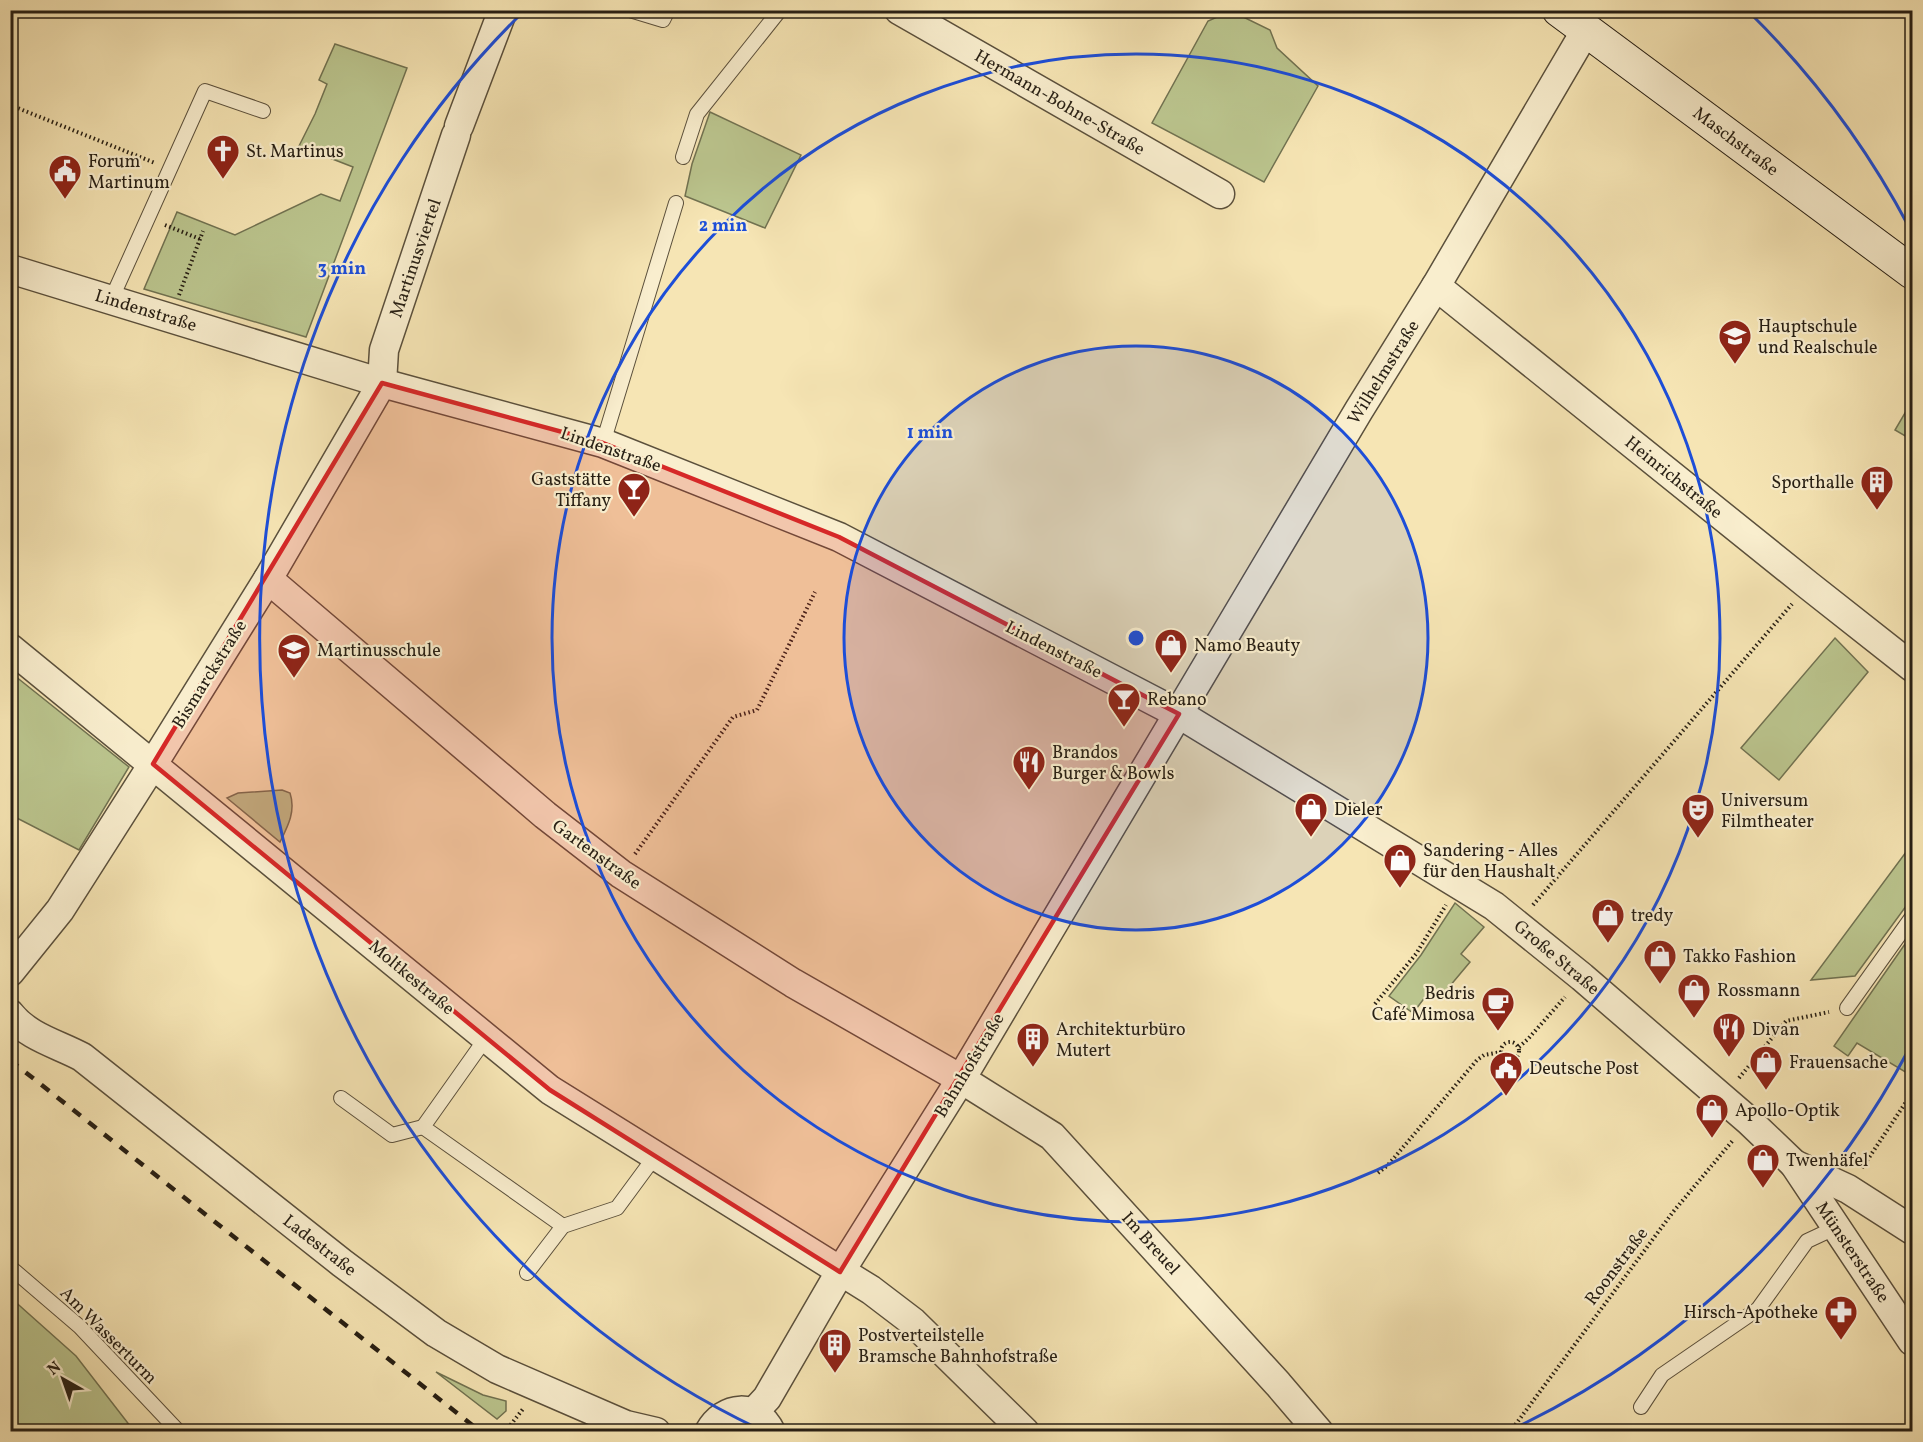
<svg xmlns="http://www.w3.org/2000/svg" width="1923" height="1442" font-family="Vollkorn,serif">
<rect width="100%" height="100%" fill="#f6e5b4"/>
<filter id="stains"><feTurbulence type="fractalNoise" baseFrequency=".00333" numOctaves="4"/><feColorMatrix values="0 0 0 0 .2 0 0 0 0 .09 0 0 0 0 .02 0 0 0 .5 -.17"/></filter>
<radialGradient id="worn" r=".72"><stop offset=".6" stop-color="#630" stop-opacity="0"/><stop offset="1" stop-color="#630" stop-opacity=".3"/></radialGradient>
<g fill="#bbc58e" stroke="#717251" stroke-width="1.5">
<polygon points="1231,11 1270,30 1277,48 1318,86 1264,182 1152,123 1208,21"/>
<polygon points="335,44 407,68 306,337 144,289 177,212 235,235 321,194 340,201 353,167 299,146 315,114 327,84 319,80"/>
<polygon points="710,112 801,155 765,228 685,196 692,164"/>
<polygon points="1912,401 1912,440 1895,430"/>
<polygon points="1835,638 1868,672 1779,780 1741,748"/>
<polygon points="10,672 129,767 79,850 11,815"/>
<path d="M282,790L290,793C296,811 288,826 280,842L227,798L238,793Z"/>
<polygon points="1912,844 1912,898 1855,976 1811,980"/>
<polygon points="1455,903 1484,927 1461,954 1470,962 1439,999 1429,992 1413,1013 1389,996 1421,955"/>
<polygon points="1912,934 1912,1076 1857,1043 1848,1056 1834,1046"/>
<polygon points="11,1298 76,1356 134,1431 11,1431"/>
<polygon points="436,1372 483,1395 506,1401 506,1411 497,1419"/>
</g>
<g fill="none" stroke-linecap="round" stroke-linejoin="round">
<g stroke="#5b503c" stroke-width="16">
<g id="lane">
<polyline points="630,10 663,20 668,10"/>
<polyline points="683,157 697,114 780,10"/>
<polyline points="111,300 205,91 263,111"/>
<polyline points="603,443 676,203"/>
<polyline points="1847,1008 1912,917"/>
<polyline points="486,1038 423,1127 563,1226"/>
<polyline points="341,1098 392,1135 423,1127"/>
<polyline points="10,1267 80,1327 179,1432"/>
<polyline points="527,1273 563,1226 617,1208 656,1155"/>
<polyline points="1641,1407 1662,1375 1758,1309 1807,1241 1837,1227"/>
</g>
</g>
<g stroke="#5b503c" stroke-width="31">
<g id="street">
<polyline points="899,10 1220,194"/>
<polyline points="459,126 503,10"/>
<polyline points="10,269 382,383 603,443 839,537 1179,714 1494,906 1582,977 1749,1121 1794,1164 1848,1189 1912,1230"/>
<polyline points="1436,286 1808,585 1912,667"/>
<polyline points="268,579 545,815 621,874 793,983 961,1079 1052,1136 1278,1384 1319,1432"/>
<polyline points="10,648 550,1090 871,1290 913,1322 1025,1432"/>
<polyline points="10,972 60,910 153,764 268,579 382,383 384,350 456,135"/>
<path d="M10,1014C28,1037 58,1044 82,1057L342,1263L436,1333L497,1369L626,1425L656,1432"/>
<polyline points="1794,1164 1912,1341"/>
<polyline points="753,1413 767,1398 840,1272 961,1079 1359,410 1436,286 1586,30"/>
<path d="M709,1432C724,1405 757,1402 771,1432"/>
</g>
</g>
<g stroke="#271f14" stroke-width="35">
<polyline id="secondary" points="1559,10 1912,272"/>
</g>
<g stroke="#271f14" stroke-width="4" stroke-dasharray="1.5 3" stroke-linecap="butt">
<polyline points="10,105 155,163"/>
<polyline points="165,225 200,239"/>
<polyline points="179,295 203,231"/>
<polyline points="635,854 733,717 757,710 815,592"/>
<polyline points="1533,905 1792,604"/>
<polyline points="1375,1004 1416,954 1446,905"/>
<circle cx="1510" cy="1051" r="9"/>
<polyline points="1519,1047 1528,1039 1565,997"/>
<polyline points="1739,1078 1786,1021 1829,1012"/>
<polyline points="1862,1168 1912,1093"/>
<polyline points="1378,1173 1388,1165 1477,1060 1484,1055 1501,1052"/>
<polyline points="505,1432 523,1409"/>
<polyline points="1510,1432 1673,1212 1734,1139"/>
</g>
<use href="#lane" stroke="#f9eece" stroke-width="14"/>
<use href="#street" stroke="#f9eece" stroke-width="28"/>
<use href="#secondary" stroke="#f9eece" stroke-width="33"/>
<polyline stroke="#271f14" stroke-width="4.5" stroke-dasharray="10 10" stroke-linecap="butt" points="10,1060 481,1432"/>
</g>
<path fill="#d62828" fill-opacity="0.2" stroke="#d62828" stroke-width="4.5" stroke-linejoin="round" d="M382,383L603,443L839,537L1179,714L840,1272L550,1090L153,764Z"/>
<circle cx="1136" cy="638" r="292" fill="#1d4ed8" fill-opacity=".12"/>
<g fill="none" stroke="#1d4ed8" stroke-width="3">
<circle cx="1136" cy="638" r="292"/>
<circle cx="1136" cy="638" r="584"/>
<path d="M1909 1049A876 876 0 0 1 1513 1429M759 1429A876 876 0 0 1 522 13M1750 13A876 876 0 0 1 1909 227"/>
</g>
<defs>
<g id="church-pin" transform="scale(1.725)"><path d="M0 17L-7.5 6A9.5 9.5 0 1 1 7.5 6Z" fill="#8f2418" stroke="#f9eece"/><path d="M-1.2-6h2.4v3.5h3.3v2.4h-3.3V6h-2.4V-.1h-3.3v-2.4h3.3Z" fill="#fff"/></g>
<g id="civic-pin" transform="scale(1.725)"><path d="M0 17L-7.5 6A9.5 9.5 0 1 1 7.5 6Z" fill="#8f2418" stroke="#f9eece"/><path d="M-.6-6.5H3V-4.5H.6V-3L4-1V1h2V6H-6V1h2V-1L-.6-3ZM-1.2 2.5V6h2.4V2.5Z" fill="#fff"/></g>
<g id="school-pin" transform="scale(1.725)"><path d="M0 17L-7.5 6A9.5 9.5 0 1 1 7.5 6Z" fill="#8f2418" stroke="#f9eece"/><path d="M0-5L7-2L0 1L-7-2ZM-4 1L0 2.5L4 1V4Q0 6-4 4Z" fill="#fff"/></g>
<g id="building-pin" transform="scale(1.725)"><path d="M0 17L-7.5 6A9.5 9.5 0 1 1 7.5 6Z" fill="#8f2418" stroke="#f9eece"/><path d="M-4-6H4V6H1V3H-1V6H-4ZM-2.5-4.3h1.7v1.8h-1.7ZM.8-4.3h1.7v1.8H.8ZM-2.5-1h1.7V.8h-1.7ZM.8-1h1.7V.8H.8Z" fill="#fff"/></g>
<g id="bar-pin" transform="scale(1.725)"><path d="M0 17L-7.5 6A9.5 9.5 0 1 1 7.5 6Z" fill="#8f2418" stroke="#f9eece"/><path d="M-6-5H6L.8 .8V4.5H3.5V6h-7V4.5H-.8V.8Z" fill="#fff"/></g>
<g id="shop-pin" transform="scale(1.725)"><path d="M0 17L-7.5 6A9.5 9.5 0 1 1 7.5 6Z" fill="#8f2418" stroke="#f9eece"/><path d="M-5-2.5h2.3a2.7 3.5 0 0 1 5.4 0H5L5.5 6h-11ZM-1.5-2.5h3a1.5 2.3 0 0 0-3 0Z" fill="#fff"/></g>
<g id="restaurant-pin" transform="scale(1.725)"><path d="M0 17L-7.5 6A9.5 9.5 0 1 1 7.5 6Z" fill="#8f2418" stroke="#f9eece"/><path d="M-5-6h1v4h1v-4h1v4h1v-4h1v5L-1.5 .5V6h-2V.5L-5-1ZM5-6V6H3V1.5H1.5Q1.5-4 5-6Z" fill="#fff"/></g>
<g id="theatre-pin" transform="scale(1.725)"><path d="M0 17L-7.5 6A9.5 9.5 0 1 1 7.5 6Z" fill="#8f2418" stroke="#f9eece"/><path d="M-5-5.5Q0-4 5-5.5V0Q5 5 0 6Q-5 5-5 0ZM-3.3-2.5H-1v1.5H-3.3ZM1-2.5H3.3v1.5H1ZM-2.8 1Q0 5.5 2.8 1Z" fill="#fff"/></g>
<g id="cafe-pin" transform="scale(1.725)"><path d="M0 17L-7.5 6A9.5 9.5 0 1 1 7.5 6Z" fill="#8f2418" stroke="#f9eece"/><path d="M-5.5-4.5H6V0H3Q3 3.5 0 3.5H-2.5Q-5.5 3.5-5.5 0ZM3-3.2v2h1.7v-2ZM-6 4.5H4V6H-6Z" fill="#fff"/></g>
<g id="pharmacy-pin" transform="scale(1.725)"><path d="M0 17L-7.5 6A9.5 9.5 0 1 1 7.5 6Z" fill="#8f2418" stroke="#f9eece"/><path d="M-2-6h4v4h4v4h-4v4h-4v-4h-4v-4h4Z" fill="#fff"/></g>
</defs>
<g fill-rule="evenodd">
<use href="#church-pin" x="223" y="151"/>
<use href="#civic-pin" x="65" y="171"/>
<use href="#school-pin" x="1735" y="336"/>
<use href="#building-pin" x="1877" y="482"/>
<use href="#bar-pin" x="634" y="489"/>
<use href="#shop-pin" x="1171" y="645"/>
<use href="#school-pin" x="294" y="650"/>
<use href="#bar-pin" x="1124" y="699"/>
<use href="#restaurant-pin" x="1029" y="762"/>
<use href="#shop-pin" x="1311" y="809"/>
<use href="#theatre-pin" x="1698" y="810"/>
<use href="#shop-pin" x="1400" y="860"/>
<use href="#shop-pin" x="1608" y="915"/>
<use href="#shop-pin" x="1660" y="956"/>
<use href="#shop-pin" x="1694" y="990"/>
<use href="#cafe-pin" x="1498" y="1003"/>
<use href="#restaurant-pin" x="1729" y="1029"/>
<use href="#building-pin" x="1033" y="1039"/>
<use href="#shop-pin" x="1766" y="1062"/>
<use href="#civic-pin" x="1506" y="1068"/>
<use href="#shop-pin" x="1712" y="1110"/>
<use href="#shop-pin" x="1763" y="1160"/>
<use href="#pharmacy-pin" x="1841" y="1312"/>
<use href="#building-pin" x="835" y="1345"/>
</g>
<g text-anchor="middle" stroke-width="4.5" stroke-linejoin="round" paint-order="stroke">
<g font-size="18" fill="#271f14" stroke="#f9eece">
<text transform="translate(1060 102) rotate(30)" y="6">Hermann-Bohne-Straße</text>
<text transform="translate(1736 141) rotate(37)" y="6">Maschstraße</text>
<text transform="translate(415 258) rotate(-71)" y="6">Martinusviertel</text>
<text transform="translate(146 310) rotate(17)" y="6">Lindenstraße</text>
<text transform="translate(1383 372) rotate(-58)" y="6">Wilhelmstraße</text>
<text transform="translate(611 449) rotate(19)" y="6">Lindenstraße</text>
<text transform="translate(1674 477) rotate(39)" y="6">Heinrichstraße</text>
<text transform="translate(1054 649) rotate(27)" y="6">Lindenstraße</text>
<text transform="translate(209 674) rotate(-58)" y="6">Bismarckstraße</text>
<text transform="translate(597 854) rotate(36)" y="6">Gartenstraße</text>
<text transform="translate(1557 957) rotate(40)" y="6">Große Straße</text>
<text transform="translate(412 977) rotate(40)" y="6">Moltkestraße</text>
<text transform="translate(969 1065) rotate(-59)" y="6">Bahnhofstraße</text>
<text transform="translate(1151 1243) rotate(48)" y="6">Im Breuel</text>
<text transform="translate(320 1245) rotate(38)" y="6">Ladestraße</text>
<text transform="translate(1853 1252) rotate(56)" y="6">Münsterstraße</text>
<text transform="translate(1616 1266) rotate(-53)" y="6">Roonstraße</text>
<text transform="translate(109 1335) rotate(45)" y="6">Am Wasserturm</text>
</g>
<g font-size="18" fill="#271f14" stroke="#f9eece" text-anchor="start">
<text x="246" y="157">St. Martinus</text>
<text x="88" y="167">Forum<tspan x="88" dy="21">Martinum</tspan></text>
<text x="1758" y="332">Hauptschule<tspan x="1758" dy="21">und Realschule</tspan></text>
<text x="611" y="485" text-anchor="end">Gaststätte<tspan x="611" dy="21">Tiffany</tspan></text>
<text x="1854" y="488" text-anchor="end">Sporthalle</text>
<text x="1194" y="651">Namo Beauty</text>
<text x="317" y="656">Martinusschule</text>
<text x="1147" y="705">Rebano</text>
<text x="1052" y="758">Brandos<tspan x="1052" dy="21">Burger &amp; Bowls</tspan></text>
<text x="1721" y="806">Universum<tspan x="1721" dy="21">Filmtheater</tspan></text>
<text x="1334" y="815">Dieler</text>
<text x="1423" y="856">Sandering - Alles<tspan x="1423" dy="21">für den Haushalt</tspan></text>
<text x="1631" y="921">tredy</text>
<text x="1683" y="962">Takko Fashion</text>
<text x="1717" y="996">Rossmann</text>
<text x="1475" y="999" text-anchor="end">Bedris<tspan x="1475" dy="21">Café Mimosa</tspan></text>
<text x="1056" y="1035">Architekturbüro<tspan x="1056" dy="21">Mutert</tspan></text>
<text x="1752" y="1035">Divan</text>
<text x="1789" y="1068">Frauensache</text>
<text x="1529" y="1074">Deutsche Post</text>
<text x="1735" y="1116">Apollo-Optik</text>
<text x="1786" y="1166">Twenhäfel</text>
<text x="1818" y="1318" text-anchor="end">Hirsch-Apotheke</text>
<text x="858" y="1341">Postverteilstelle<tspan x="858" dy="21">Bramsche Bahnhofstraße</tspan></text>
</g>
</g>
<circle cx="1136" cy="638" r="9" fill="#1d4ed8" stroke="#f9eece" stroke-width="3"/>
<g font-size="18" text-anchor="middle" font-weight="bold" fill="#1d4ed8" stroke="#f9eece" stroke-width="4.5" stroke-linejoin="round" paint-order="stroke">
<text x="723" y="231">2 min</text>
<text x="342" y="274">3 min</text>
<text x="930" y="438">1 min</text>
</g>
<rect width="1923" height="1442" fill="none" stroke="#f6e5b4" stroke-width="36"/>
<rect x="12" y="12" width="1899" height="1418" fill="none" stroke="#271f14" stroke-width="3"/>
<rect x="18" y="18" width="1887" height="1406" fill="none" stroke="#271f14" stroke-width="1.5"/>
<g transform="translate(63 1379) rotate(320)" stroke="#f9eece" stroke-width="4.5" paint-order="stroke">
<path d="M0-4.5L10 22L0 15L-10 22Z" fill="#271f14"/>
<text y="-9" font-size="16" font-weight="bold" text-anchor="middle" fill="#271f14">N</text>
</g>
<rect width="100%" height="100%" filter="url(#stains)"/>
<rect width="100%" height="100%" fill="url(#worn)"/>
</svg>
